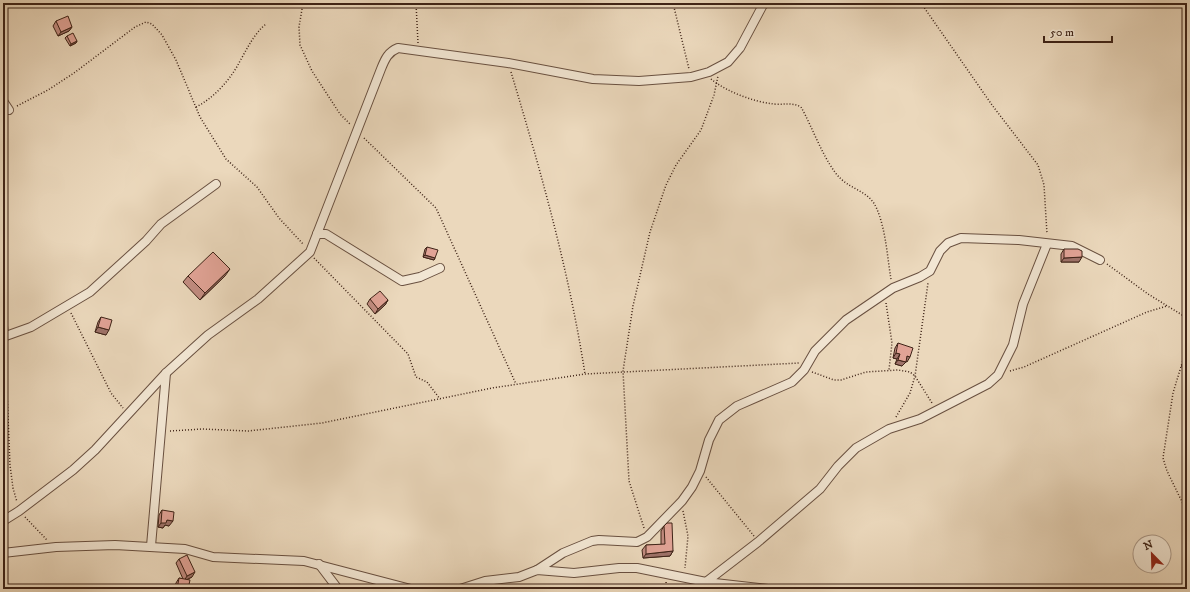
<svg xmlns="http://www.w3.org/2000/svg" width="1190" height="592" font-family="'IM FELL DW Pica',serif">
<rect width="100%" height="100%" fill="#ebd8bc"/>
<filter id="stains"><feTurbulence type="fractalNoise" baseFrequency=".005" numOctaves="4"/><feColorMatrix values="0 0 0 0 .2 0 0 0 0 .09 0 0 0 0 .02 0 0 0 .5 -.17"/></filter>
<radialGradient id="worn" r=".72"><stop offset=".6" stop-color="#630" stop-opacity="0"/><stop offset="1" stop-color="#630" stop-opacity=".3"/></radialGradient>
<g fill="none" stroke-linecap="round" stroke-linejoin="round">
<g stroke="#695040" stroke-width="10">
<g id="street">
<polyline points="3,101 9,110"/>
<polyline points="317,234 326,234 402,281 420,277 440,268"/>
<polyline points="3,326 4,336"/>
<polyline points="3,337 31,327 90,292 146,241 161,224 216,184"/>
<path d="M3,521L19,511L73,470L95,450L166,373L208,335L258,299L310,252L381,69C385,59 388,52 398,48L508,63L593,79L639,81L691,77L709,72L728,62L740,48L764,3"/>
<polyline points="151,546 166,373"/>
<polyline points="3,553 56,547 115,545 185,549 213,557 304,561 411,589"/>
<polyline points="319,564 338,589"/>
<polyline points="537,570 563,553 592,541 599,540 637,542 647,537 682,501 692,487 700,471 709,440 719,420 737,406 792,382 804,370 815,351 846,320 893,288 920,277 930,271 940,251 948,243 961,238 1019,240 1072,246 1100,260"/>
<polyline points="706,582 758,542 820,489 838,466 856,448 889,429 920,419 955,401 988,384 998,375 1013,345 1023,304 1047,244"/>
<polyline points="460,589 485,581 519,577 537,570 574,573 619,568 637,568 706,582 768,589"/>
<polyline points="791,589 828,589"/>
</g>
</g>
<g stroke="#3e2317" stroke-width="1.5" stroke-dasharray="1 2" stroke-linecap="butt">
<polyline points="303,3 299,27 300,45 312,71 340,114 351,125"/>
<polyline points="416,3 418,43"/>
<polyline points="673,3 689,69"/>
<polyline points="921,3 992,105 1038,165 1044,185 1047,234"/>
<path d="M511,72C541,172 569,271 585,374"/>
<path d="M711,79C727,92 754,102 774,104C784,105 792,102 801,107C812,126 825,164 841,179C853,190 869,192 876,207C886,229 887,256 891,279"/>
<polyline points="17,106 48,90 74,73 135,27 146,22 152,24 162,35 176,60 200,117 226,159 257,187 279,218 303,244"/>
<path d="M196,107C214,98 231,79 240,61C248,47 254,34 266,24"/>
<polyline points="364,138 436,208 516,384"/>
<polyline points="314,258 408,354 416,377 427,382 440,399"/>
<polyline points="1107,264 1148,294 1187,318"/>
<polyline points="886,303 892,343 889,370"/>
<polyline points="71,313 111,393 123,408"/>
<polyline points="5,344 10,465 13,488 17,502"/>
<polyline points="1187,347 1173,393 1163,458 1167,471 1187,512"/>
<polyline points="1181,366 1187,366"/>
<polyline points="1010,371 1024,367 1147,312 1167,306"/>
<polyline points="812,372 834,380 841,380 866,372 898,370 910,372 915,376 932,403"/>
<polyline points="896,417 910,393 915,376 928,283"/>
<polyline points="170,431 202,429 248,431 322,423 492,388 585,374 799,363"/>
<polyline points="706,477 754,536"/>
<polyline points="683,511 688,536 685,568"/>
<polyline points="25,517 47,540"/>
<polyline points="644,528 629,481 623,371 633,306 650,232 666,185 676,165 701,130 714,95 718,76"/>
<polyline points="666,582 667,589"/>
</g>
<use href="#street" stroke="#f2e6d3" stroke-width="8"/>
</g>
<g fill="#c28c81" stroke="#3e2317">
<polygon points="56,21 72,27 69,31 58,36 53,26"/>
<polygon points="67,36 77,41 76,43 70,46 65,38"/>
<polygon points="427,247 435,258 434,260 423,257 425,249"/>
<polygon points="1064,249 1079,262 1061,262 1061,254"/>
<polygon points="188,276 225,276 200,300 183,282"/>
<polygon points="370,299 388,300 385,305 375,314 367,304"/>
<polygon points="101,317 106,335 95,332 98,322"/>
<polygon points="898,343 907,362 906,361 902,366 895,364 897,359 893,358 895,348"/>
<polygon points="162,510 169,526 165,525 163,528 158,527 159,515"/>
<polygon points="664,526 673,551 670,556 643,558 642,550 646,545 661,545 661,531"/>
<polygon points="179,559 192,577 186,580 188,589 174,589 176,583 179,578 183,579 176,563"/>
</g>
<g fill="#9e7269" stroke="#3e2317">
<polygon points="72,27 69,31 58,36 61,32"/>
<polygon points="77,41 76,43 70,46 71,44"/>
<polygon points="425,255 435,258 434,260 423,257"/>
<polygon points="1082,257 1079,262 1061,262 1064,258"/>
<polygon points="230,269 225,276 200,300 205,293"/>
<polygon points="388,300 385,305 375,314 378,309"/>
<polygon points="98,327 109,330 106,335 95,332"/>
<polygon points="896,353 900,354 897,359 893,358"/>
<polygon points="907,356 910,357 907,362 904,361"/>
<polygon points="898,360 906,362 902,366 895,364"/>
<polygon points="167,520 173,521 169,526 165,525 163,528 158,527 161,523"/>
<polygon points="673,551 670,556 643,558 646,554"/>
<polygon points="195,572 192,577 184,581 187,576"/>
</g>
<g fill="#e1a396" stroke="#3e2317">
<polygon points="68,16 72,27 61,32 56,21"/>
<polygon points="73,33 77,41 71,44 67,36"/>
<polygon points="427,247 438,250 435,258 425,255"/>
<polygon points="1064,249 1078,249 1082,251 1082,257 1064,258"/>
<polygon points="213,252 230,269 205,293 188,276"/>
<polygon points="380,291 388,300 378,309 370,299"/>
<polygon points="101,317 112,320 109,330 98,327"/>
<polygon points="898,343 913,348 910,357 907,356 906,362 898,360 900,354 896,353"/>
<polygon points="162,510 174,512 173,521 167,520 166,523 161,523"/>
<polygon points="667,523 672,523 673,551 646,554 646,545 665,544 664,526"/>
<polygon points="187,555 195,572 187,576 179,559"/>
<polygon points="179,578 190,580 188,589 177,589"/>
</g>
<rect width="1190" height="592" fill="none" stroke="#ebd8bc" stroke-width="16"/>
<rect x="4" y="4" width="1182" height="584" fill="none" stroke="#3e2317" stroke-width="2"/>
<rect x="8" y="8" width="1174" height="576" fill="none" stroke="#3e2317"/>
<g transform="translate(1152 554) rotate(337)"><circle r="19" fill="#f2e6d3" stroke="#aa9888"/>
<path d="M0-3L7 15L0 10L-7 15Z" fill="#8f2418"/>
<text y="-6" font-size="11" font-weight="bold" text-anchor="middle" fill="#3e2317">N</text>
</g>
<path d="M1044 36v6h68v-6" fill="none" stroke="#3e2317" stroke-width="2"/>
<text x="1050" y="36" font-size="12" fill="#3e2317" stroke="#f2e6d3" stroke-width="3" paint-order="stroke">50 m</text>
<rect width="100%" height="100%" filter="url(#stains)"/>
<rect width="100%" height="100%" fill="url(#worn)"/>
</svg>
